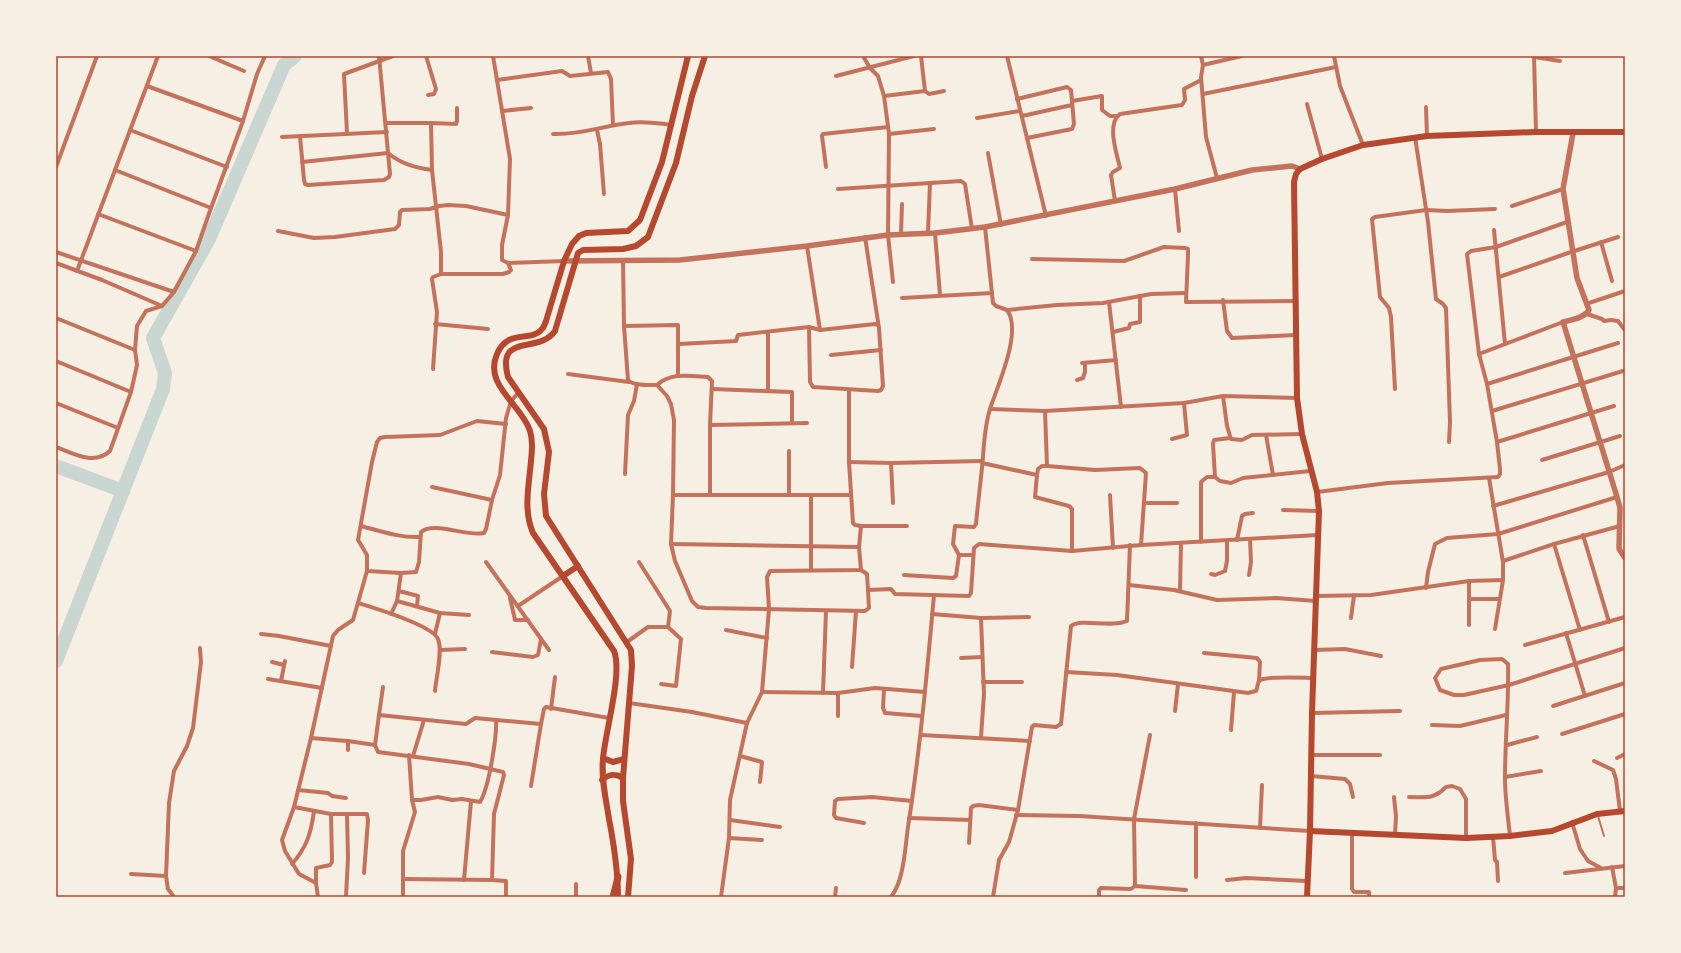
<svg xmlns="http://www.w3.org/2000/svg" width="1681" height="953" font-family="'Playfair Display',serif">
<rect width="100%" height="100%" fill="#f6efe4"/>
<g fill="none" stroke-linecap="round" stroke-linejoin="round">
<g stroke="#c9d6d2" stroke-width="14">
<polyline points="56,466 123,491"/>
<polyline points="56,661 163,389 165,373 153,338 209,239 284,65 295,56"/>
</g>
<polyline stroke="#c5725c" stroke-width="2" points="1598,816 1604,836"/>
<g stroke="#c5725c" stroke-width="4">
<polyline points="209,56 244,71"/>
<polyline points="426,56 436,89 434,94 428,95"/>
<polyline points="493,56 510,159 508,215 502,245 502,260 508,263 564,261"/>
<polyline points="588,56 591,73"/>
<polyline points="863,56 870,68 878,76 884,96 889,134 888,235 893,282"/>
<polyline points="921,56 925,91"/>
<polyline points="1007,56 1046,216"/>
<polyline points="1201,56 1203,65 1201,77 1206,137 1217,178"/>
<polyline points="1334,56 1340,86 1363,145"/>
<polyline points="1534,56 1536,132"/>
<polyline points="1534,57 1560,61"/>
<polyline points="1203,65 1242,56"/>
<polyline points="836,76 914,56"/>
<polyline points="497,80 562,71 570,76 608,72 611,79 613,125"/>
<polyline points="147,86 243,121"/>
<polyline points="1203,94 1336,67"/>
<polyline points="884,96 925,91 929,94 944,91"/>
<polyline points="1017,99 1067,87 1071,90 1074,124 1072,129 1027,138"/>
<polyline points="1072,101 1102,96 1102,110 1110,116 1116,116"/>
<polyline points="1307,104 1322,159"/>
<polyline points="1426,107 1427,136"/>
<polyline points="502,111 531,108"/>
<polyline points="1022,116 1072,105"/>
<polyline points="977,118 1020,111"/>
<polyline points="387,123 431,123"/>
<polyline points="130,130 227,167"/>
<polyline points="597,130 600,144 604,194"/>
<polyline points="347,133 344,74 393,56"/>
<path d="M553,134C580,135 603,126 629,123C643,121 658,123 672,125"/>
<polyline points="889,134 934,129"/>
<polyline points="300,136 304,180 305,184 308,185 384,180 389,177 390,174 379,56"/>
<polyline points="282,137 387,132"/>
<polyline points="1415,137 1428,222 1436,299 1443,304 1446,308 1450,422 1449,442"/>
<polyline points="988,153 1001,225"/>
<path d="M302,162L388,153C401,164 415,168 432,170"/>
<polyline points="56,167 97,56"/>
<polyline points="826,167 822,136 823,134 888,127"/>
<polyline points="838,189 961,181 965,184 972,229"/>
<polyline points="1175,189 1179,231"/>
<path d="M1115,201L1111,175L1113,172L1120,168C1117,154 1106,124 1120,114L1182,105L1185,100L1184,89L1201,80"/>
<polyline points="1512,206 1563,189"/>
<polyline points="211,208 243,121 257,74 265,56"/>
<polyline points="98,214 196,251"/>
<polyline points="985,227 993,303 996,306 1007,310 1057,305 1103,303 1151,294 1186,293"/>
<polyline points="1494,230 1505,344"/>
<polyline points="278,231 314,238 335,237 395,229 399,225 400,212 402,210 430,209 439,206 448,205 466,206 508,215"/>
<polyline points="928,233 930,183"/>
<polyline points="935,233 940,295"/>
<polyline points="901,234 902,204"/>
<polyline points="1601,242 1612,281"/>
<polyline points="807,246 820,330"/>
<polyline points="56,252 174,292"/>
<polyline points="1032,259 1124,261 1164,247 1185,248 1188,249 1188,255 1186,302 1296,301"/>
<path d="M623,260L624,326L628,380C633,386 649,385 657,385L667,396L671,404L674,420L673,495L671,544L675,561L692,601L698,607L706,608L865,611L869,608L867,574L861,570"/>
<polyline points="56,263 102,280 162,306"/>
<polyline points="77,271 158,56"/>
<polyline points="441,274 503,274 509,272 511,270 508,263"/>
<polyline points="1499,277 1568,253 1618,237"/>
<polyline points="902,298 992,293"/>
<polyline points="1223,300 1227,331 1232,338 1296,335"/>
<polyline points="1109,302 1121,407"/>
<polyline points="1586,304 1625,291"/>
<polyline points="1587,314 1602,319 1604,321 1611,320 1618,321 1624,329"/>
<polyline points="56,318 135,350"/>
<polyline points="435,324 488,329"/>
<polyline points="624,326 678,325 678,376"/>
<polyline points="809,327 810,382 813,387 878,391 881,390 883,386 879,328 865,237"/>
<polyline points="1113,332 1129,328 1130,324 1140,322 1140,296"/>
<polyline points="679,344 736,341 738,335 809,327 820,330 875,324 878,325"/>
<polyline points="1479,354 1563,322"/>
<polyline points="831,355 881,350"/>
<polyline points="56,361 131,392"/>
<polyline points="1082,363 1116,360"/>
<polyline points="433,369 437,312 432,279 433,277 441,274 441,252 432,170 431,123 456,124 457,121 457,108"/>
<polyline points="568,374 629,382"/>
<polyline points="1077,380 1083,378 1085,372 1085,363"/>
<polyline points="1487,384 1618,343"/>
<path d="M657,385C671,372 691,376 708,377L712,381L710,425V495"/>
<polyline points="712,389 792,392 792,423"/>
<polyline points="1395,389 1391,317 1389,308 1380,297 1372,219 1375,217 1426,210 1447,211 1495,209"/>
<polyline points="849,390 849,462 853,523 855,525 861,526 907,526"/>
<polyline points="768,391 768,332"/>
<polyline points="1223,396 1227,426 1231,439 1242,440 1252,435 1302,434"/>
<polyline points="56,403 118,428"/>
<polyline points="990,409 1045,411 1184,403 1223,396 1297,398"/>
<polyline points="1045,411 1047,466 1095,470 1140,468 1146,473 1141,545"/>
<polyline points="1492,411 1623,371"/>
<polyline points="710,425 807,423"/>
<polyline points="1266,435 1273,475"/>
<polyline points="1172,439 1187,435 1184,403"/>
<polyline points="1497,442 1614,406"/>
<path d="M56,447C73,453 94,466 110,451L131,392L137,365L135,350L137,326L146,311L162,306L174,292L196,251L211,208L115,170"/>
<polyline points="1542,460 1620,436"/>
<polyline points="849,462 891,463 982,461"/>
<polyline points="891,463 893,503"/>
<polyline points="982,463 1037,475"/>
<polyline points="1047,466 1042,466 1038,469 1037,475 1035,497 1069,506 1072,509 1072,551"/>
<polyline points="625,474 628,415 634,401 637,384"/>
<polyline points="1215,477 1220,481 1231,483 1243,478 1310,471"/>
<polyline points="1489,478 1503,562 1503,580 1495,629"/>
<polyline points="432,487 492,500"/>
<polyline points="1317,492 1388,483 1498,477 1500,474 1500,469 1497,442 1487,384 1479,354 1467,254 1471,251 1496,247 1567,222"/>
<polyline points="673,495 851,495"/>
<polyline points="789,495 789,451"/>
<polyline points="811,495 811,570"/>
<polyline points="1110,495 1113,548"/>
<polyline points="1144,503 1177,503"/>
<polyline points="1493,506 1609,472 1625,465"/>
<polyline points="1283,510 1319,511"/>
<path d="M361,526C380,531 400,538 420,537"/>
<polyline points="1583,535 1609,622"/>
<polyline points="1237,540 1242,516 1245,514 1253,513"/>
<polyline points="1201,542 1201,482 1207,477 1215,477 1213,444 1214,440 1230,438"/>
<polyline points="671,544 859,547"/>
<polyline points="1554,544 1580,630"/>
<path d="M959,555L953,544L955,526L974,527L976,524C978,502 981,480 983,457C984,441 985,425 990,409C997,387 1023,331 1007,310"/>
<polyline points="1503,561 1554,544 1620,526"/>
<polyline points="486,562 549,650"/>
<polyline points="639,562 670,611 668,627 681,639 676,686 661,684"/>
<path d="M367,571L401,573L416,572L419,562L421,532C434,521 467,537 484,533L486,529L492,500L500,475L506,418L511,401L519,392"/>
<polyline points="1211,574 1215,575 1225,571 1227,561 1227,541"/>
<polyline points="904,575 953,578 956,576 959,555 973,555"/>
<polyline points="1249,575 1251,562 1250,539"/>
<polyline points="1129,585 1174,590 1217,600 1276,598 1316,601"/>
<polyline points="1426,588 1428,572 1435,544 1447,538 1498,534 1617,497"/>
<polyline points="868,590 891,589 895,594 969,596 971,593 974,548 979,544 1072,551 1141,545 1318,535"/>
<polyline points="399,591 418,596 417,606"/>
<polyline points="1180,591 1181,543"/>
<polyline points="1316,596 1371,595 1469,581 1503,580"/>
<polyline points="510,598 515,620 528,620"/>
<polyline points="1469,599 1499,599"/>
<polyline points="397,601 440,613 469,615"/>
<path d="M358,603C374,608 432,625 438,639C443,651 436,678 435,691"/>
<polyline points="518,606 563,576"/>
<polyline points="391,614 397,601 401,573"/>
<polyline points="932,614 981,618 1029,617"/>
<polyline points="981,618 984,694 981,737"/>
<polyline points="1351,618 1354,595"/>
<polyline points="1469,625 1469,581"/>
<polyline points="726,630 767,638"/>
<polyline points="1566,633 1585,696"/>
<polyline points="261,634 279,636 331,646"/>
<polyline points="435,634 440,613"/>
<polyline points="627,642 648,627 668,627"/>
<polyline points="1525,645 1625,617"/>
<polyline points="440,650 465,649"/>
<polyline points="1314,650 1345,649 1381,656"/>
<polyline points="492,652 533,657 538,655 541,639"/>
<polyline points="1204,653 1257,658 1260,662 1259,681"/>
<polyline points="961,658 982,657"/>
<polyline points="272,662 284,665"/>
<polyline points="852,667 856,611"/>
<path d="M1066,672L1117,675L1248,693L1256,691C1258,688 1257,682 1260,680C1266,676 1304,678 1313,678"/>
<polyline points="268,679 322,688"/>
<polyline points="281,681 285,661"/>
<polyline points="983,682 1022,682"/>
<polyline points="383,687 379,715 466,724 475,718 541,724 544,709 546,707 609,718"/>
<polyline points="884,689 883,708 885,713 922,716"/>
<polyline points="762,692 838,693 875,688 925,692"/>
<polyline points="823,693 826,611"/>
<polyline points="838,693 838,716"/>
<polyline points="629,703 692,712 747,723"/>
<polyline points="1553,706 1625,683"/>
<polyline points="551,709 555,677"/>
<polyline points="1175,711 1178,684"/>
<polyline points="1312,713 1400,711"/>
<polyline points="379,715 375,745 378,752 469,764 503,772 504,775 494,814 492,880 506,881 506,897"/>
<polyline points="1432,725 1460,726 1506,715"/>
<polyline points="1231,730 1234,692"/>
<polyline points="1562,734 1625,714"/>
<polyline points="921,735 1030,741"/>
<polyline points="311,738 347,741 348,741 348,750"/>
<polyline points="348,741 375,745"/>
<polyline points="1507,745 1537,737"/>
<polyline points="1311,755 1380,755"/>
<polyline points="413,756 424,720"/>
<polyline points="740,756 762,762 760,782"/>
<polyline points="1617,758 1625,754"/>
<polyline points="1594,761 1613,770 1616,779 1620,811"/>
<polyline points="1311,776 1345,779 1350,784 1353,797"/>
<polyline points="1505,777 1541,771"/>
<polyline points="531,786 541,724"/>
<polyline points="298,790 328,793 332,796 346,798"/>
<polyline points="1394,797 1396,816 1395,835"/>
<path d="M1409,797C1426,797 1433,800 1446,787L1452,786L1460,789L1466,799V838"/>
<path d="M412,800H421L438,797L452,800L462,799L480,802C489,788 497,736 496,720"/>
<polyline points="294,807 331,814 367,814 368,820 364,873"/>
<polyline points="1016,815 1079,816 1310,831"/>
<polyline points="909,818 970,820"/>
<polyline points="730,820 780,827"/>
<polyline points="1572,822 1580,849 1588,861 1601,868"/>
<polyline points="864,823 836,818 834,815 835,801 838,799 872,797 912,801"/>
<polyline points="1196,823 1196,877"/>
<polyline points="1260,828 1262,785"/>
<polyline points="1352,833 1352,889 1354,892 1369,892 1369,897"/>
<path d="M1510,836C1508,817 1505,797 1505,778C1505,740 1509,702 1508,664L1502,659L1480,660L1441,669L1435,678L1440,690L1454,695H1464L1509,685L1625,648"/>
<polyline points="1493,837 1495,860 1497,862 1498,881"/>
<polyline points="729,838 762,840"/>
<polyline points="969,843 971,808 973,806 979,805 1018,810"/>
<path d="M292,864C307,847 311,833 314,811"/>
<polyline points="1612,867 1616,888 1615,897"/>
<polyline points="1565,873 1625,866"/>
<polyline points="131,874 166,876"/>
<polyline points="403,879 492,880"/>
<polyline points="464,880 471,801"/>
<polyline points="1227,880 1246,878 1307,881"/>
<polyline points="316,883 316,868 330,865 332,862 331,814"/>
<polyline points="576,884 576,897"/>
<polyline points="1135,886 1134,819 1150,735"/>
<polyline points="1616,888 1625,888"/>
<polyline points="346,896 348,858 347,814"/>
<polyline points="174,897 168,889 166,876 169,803 174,771 187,746 193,728 201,662 200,648"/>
<polyline points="318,897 316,883 299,874 285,851 282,840 294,807 311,738 333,636 338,630 353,620 367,571 367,555 358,540 372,462 377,442 380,438 385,437 440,435 477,421 506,424"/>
<polyline points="403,897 403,851 415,812 412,800 409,755"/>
<polyline points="721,897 729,838 730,800 747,723 762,692 769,609 767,577 770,571 861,570 859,547 861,526"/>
<polyline points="835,897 836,888"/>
<path d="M891,897C904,881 905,848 908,827C920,750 927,673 934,595"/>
<path d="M993,897L999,860L1009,842L1018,810L1032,727L1034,725L1056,727L1061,724L1071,626C1081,618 1111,628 1127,621L1130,545"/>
<polyline points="1099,897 1099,890 1101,888 1131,889 1135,886 1186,890"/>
</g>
<g stroke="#c5725c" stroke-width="5.5">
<path d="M1573,133L1563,189L1577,278L1589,310C1585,318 1571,320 1563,322L1617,497L1620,508L1619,549L1625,558"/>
<polyline points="564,261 680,260 807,246 888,235 935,233 985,227 1175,189 1252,170 1292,166 1300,169"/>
</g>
<g stroke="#b5482f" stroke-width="6">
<polyline points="563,576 578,566"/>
<polyline points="603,758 613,762 624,759"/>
<path d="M602,780C609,774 615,773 623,778"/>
<polyline points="1310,831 1466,838 1510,836 1552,831 1597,814 1625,811"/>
<path d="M618,897C618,870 614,845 609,819C606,799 601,779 603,759C605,732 623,673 614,651L533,533C523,510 529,485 531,461C532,450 533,441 530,431C522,405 483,385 497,354C508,328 531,343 542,329C544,327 545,324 546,321L564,261L572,244L579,236L586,233L628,231L640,220L662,162L688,56"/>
<path d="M628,897L631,859L623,801V778L632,666L631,650L546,516L544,494L549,452L544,429L508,377C496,332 538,355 555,331L578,253L583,250L623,249L636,246L648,237L676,163L692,96L705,56"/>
<polyline points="1307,897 1310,831 1312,713 1319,511 1317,492 1302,434 1297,398 1294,182 1296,174 1300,169 1322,159 1363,145 1427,136 1536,132 1625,132"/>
</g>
<polyline stroke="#b5482f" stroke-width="7" points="613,897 618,877"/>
</g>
<rect width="1681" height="953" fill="none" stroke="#f6efe4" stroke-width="114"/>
<rect x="57" y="57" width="1567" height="839" fill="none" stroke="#b5482f" stroke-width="1.5"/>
</svg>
